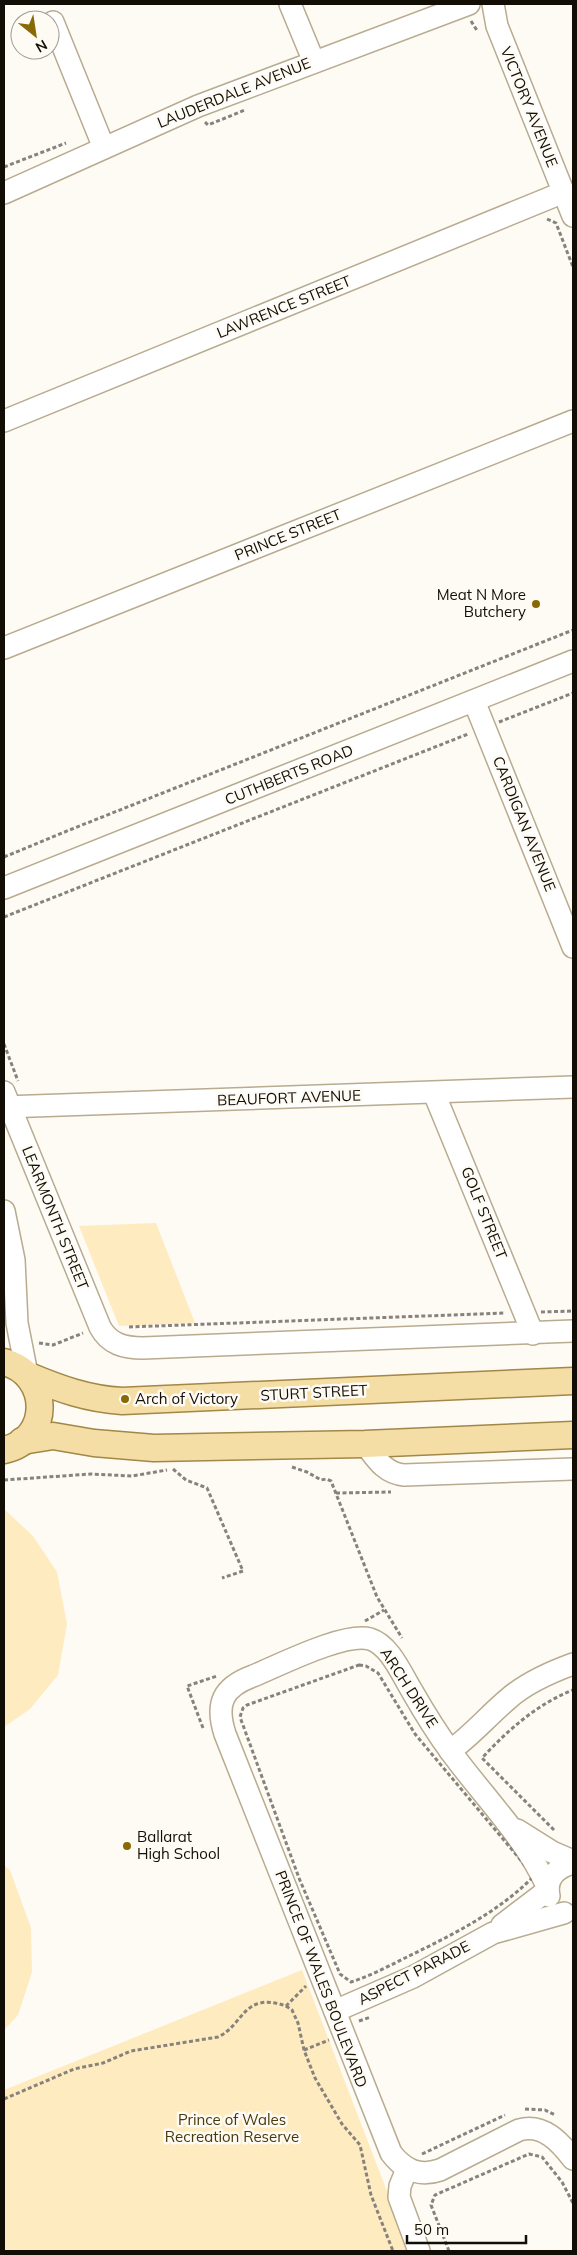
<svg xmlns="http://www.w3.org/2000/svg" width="577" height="2255" font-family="Mulish,sans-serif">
<rect width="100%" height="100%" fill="#fefbf5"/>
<g fill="#feebc0">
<polygon points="156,1223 195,1323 119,1326 79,1226"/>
<polygon points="4,1509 33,1536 57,1572 67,1624 58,1675 30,1709 4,1727"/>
<polygon points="4,1865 10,1870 31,1928 32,1972 18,2015 4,2030"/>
<polygon points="302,1970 410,2251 4,2251 4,2090"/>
</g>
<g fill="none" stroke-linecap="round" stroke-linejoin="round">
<g stroke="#b8ab8f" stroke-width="24">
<g id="minor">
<polyline points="290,4 314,62"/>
<polyline points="493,4 497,26 573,216"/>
<polyline points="53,22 104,148"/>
<polyline points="4,193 198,106 469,4"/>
<polyline points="4,421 564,192"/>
<polyline points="4,648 573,421"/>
<polyline points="474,701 573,947"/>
<polyline points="4,888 573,661"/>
<path d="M4,1092L100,1327C109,1344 124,1348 143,1348L573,1331"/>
<polyline points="434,1093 533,1334"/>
<polyline points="4,1107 573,1087"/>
<polyline points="4,1211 14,1260 17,1323 27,1374"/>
<path d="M365,1444C376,1458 384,1473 404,1475L573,1469"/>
<path d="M450,1751C471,1736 488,1716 508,1699C526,1683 551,1672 573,1664"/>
<polyline points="517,1830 552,1852 573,1861"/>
<path d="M547,1886C524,1836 483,1796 451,1752C437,1733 424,1712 412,1691C402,1675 390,1645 370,1639C344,1632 280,1665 253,1676C223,1687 215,1703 225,1734L391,2153C404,2170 419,2177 440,2170L519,2130C543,2123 560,2142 573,2159"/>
<path d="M549,1896C545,1878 556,1868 573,1863"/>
<polyline points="502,1925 548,1890"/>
<polyline points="335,2011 413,1977 493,1933 564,1913"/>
<polyline points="407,2169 400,2186 399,2197 419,2251"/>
</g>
</g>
<g stroke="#a28746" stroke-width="29">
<g id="major">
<path d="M4,1362C51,1374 52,1440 4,1450"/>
<path d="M29,1376C60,1389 88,1399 122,1401L573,1381"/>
<polyline points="22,1441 53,1436 94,1443 154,1448 365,1444 573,1435"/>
</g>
</g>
<g stroke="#87837c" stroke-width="3" stroke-dasharray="4 2.5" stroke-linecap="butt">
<polyline points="471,21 478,32"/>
<polyline points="205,122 208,125 245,110"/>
<polyline points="4,167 66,143"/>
<polyline points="547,219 556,223 573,267"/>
<polyline points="499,722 573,693"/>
<polyline points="4,857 72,829 573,630"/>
<polyline points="4,917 468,734"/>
<polyline points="4,1044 18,1081"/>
<polyline points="541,1312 573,1311"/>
<polyline points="129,1327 505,1313"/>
<polyline points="39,1343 53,1345 83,1333"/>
<polyline points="292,1467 307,1472 321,1480 326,1479 331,1481 377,1597 402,1638"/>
<polyline points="173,1469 186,1480 207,1488 243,1571 222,1578"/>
<polyline points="4,1480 91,1474 132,1476 167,1470"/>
<polyline points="336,1493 391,1492"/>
<polyline points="365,1621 384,1610"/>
<path d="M359,1665L366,1666L378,1673L415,1734L534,1876C499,1912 452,1935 407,1957C389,1966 370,1976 351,1982L340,1974L299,1878L240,1717L243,1708L247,1705Z"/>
<polyline points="203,1728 187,1686 217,1676"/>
<path d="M554,1830L482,1758C508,1730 537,1704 573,1690"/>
<polyline points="286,2006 292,2010 298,2023 304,2050 315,2078 342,2124 360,2145 371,2195 393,2251"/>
<polyline points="359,2021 371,2017"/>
<polyline points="304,2050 329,2040"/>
<path d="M4,2099L74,2069L103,2063L131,2051L218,2037C244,2025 243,1991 286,2006L306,1986"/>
<polyline points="525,2109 545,2110 555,2115"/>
<polyline points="422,2154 505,2115"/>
<polyline points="449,2251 431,2205 435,2195 529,2154 542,2157 562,2182 573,2203"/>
</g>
<use href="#minor" stroke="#fff" stroke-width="21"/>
<use href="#major" stroke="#f5dea5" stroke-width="26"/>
</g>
<g fill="#896906" stroke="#fefbf5" stroke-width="2">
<circle cx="536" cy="604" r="5"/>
<circle cx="125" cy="1399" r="5"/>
<circle cx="127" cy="1846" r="5"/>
</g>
<g text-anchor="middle" stroke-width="5" stroke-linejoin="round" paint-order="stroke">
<g font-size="15" fill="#130e05" stroke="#fefbf5">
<text transform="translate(234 93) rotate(-22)" y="5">LAUDERDALE AVENUE</text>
<text transform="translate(529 107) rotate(68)" y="5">VICTORY AVENUE</text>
<text transform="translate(284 307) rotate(-22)" y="5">LAWRENCE STREET</text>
<text transform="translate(288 535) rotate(-22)" y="5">PRINCE STREET</text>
<text transform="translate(289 775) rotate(-22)" y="5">CUTHBERTS ROAD</text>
<text transform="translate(524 824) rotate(68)" y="5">CARDIGAN AVENUE</text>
<text transform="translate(289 1098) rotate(-2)" y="5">BEAUFORT AVENUE</text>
<text transform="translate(484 1213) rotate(68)" y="5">GOLF STREET</text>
<text transform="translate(55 1218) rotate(68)" y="5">LEARMONTH STREET</text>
<text transform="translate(314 1393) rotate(-3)" y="5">STURT STREET</text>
<text transform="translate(409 1688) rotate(57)" y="5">ARCH DRIVE</text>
<text transform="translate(414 1973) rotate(-27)" y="5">ASPECT PARADE</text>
<text transform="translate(321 1979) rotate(69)" y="5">PRINCE OF WALES BOULEVARD</text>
</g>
<g font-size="15" fill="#130e05" stroke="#fefbf5" text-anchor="start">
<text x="526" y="600" text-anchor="end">Meat N More<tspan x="526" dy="17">Butchery</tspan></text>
<text x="135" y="1404">Arch of Victory</text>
<text x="137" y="1842">Ballarat<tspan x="137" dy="17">High School</tspan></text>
</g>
<g font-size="15" fill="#493808" stroke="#fefbf5">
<text x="232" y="2125">Prince of Wales<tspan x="232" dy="17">Recreation Reserve</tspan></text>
</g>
</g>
<rect width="577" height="2255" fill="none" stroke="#130e05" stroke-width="10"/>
<g transform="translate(35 35) rotate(150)"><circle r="24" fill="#fefbf5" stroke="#a09c95"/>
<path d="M0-4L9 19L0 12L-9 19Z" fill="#896906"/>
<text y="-8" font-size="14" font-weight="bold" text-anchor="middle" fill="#130e05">N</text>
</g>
<path d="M407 2235v8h119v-8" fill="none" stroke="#130e05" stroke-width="2.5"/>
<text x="414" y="2235" font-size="15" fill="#130e05" stroke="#fefbf5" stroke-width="4" paint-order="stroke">50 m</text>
</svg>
